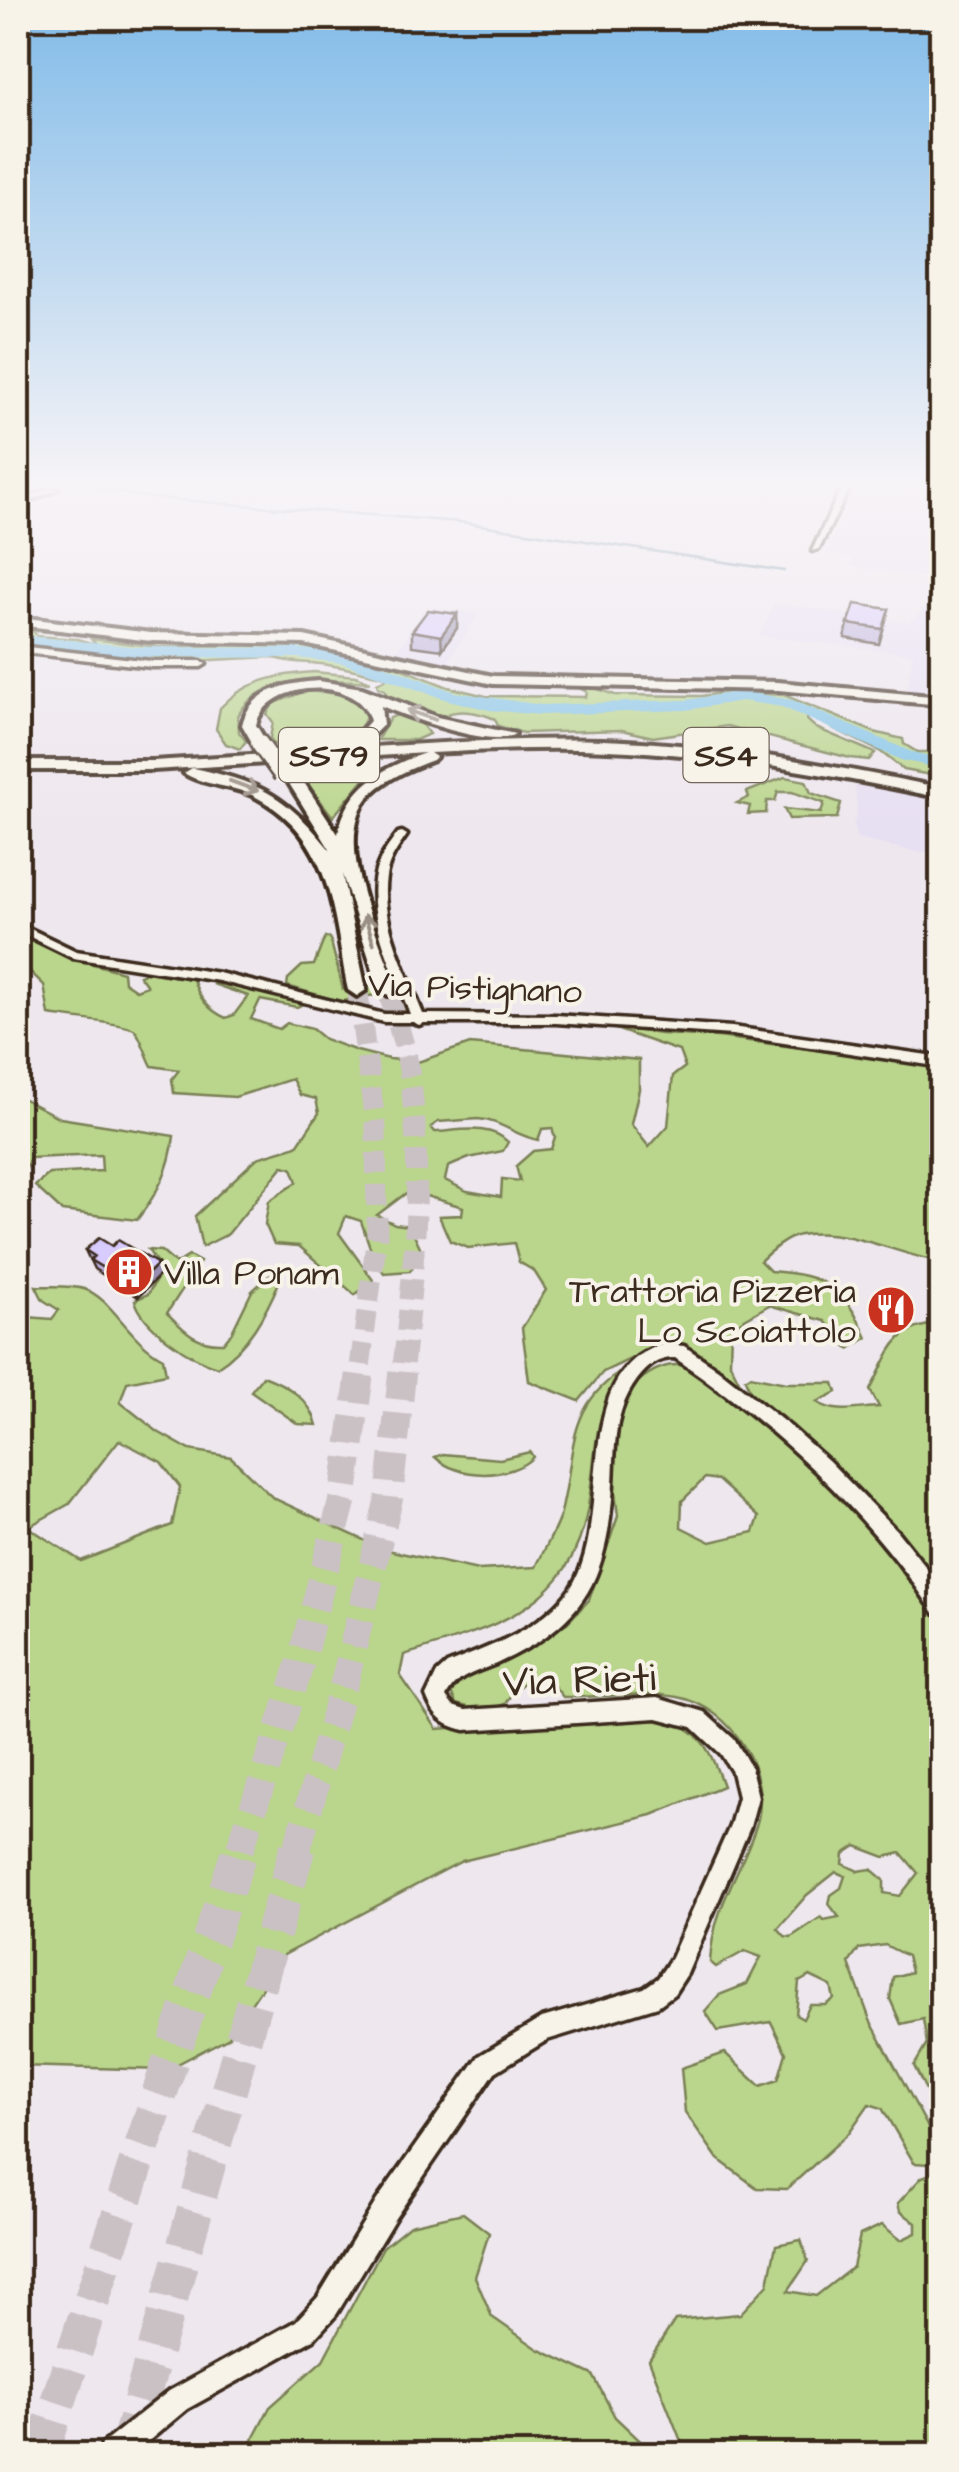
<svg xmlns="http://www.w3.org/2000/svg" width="959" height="2472" font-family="'Architects Daughter',sans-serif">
<rect width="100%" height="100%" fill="#eee7ee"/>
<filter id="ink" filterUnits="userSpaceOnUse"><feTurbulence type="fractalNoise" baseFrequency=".01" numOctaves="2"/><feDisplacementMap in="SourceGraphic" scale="20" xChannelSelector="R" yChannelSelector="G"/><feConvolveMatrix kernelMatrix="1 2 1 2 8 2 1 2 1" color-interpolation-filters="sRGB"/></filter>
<g filter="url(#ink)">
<g fill="#e7dff2">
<polygon points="856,489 935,492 934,531 929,531 926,542 933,544 931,578 850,566 854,557 826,553"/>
<polygon points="775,603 909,623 923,609 935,604 941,613 941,697 907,694 913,654 759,636"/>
<polygon points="426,607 478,614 445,666 394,655"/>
<polygon points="854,778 941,797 941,834 932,849 922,853 857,839 853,826 857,812"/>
</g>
<g fill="#bad58c" stroke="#7a8055" stroke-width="2.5" fill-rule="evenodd">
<path d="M20,624L63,633L33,631L37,636L78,639L97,645L91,639L159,647L301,643L380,660L448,687L486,696L586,697L587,692L573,685L580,683L615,695L701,696L729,692L784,695L874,732L903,739L904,744L917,752H941V777L904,770L881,752L808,716L807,720L816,728L875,753L869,760L850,758L727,726L653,737L622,730L523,733L498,726L495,719C479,712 453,707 442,718C421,713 404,705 386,698L385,690L378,687L377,683L389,678C367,673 342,666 320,664C302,662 289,663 272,657L154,663L18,644Z"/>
<path d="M314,672L356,676L370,682C330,680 261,671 238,716L239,732L246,741L240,749L226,744L216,729L220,708C244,681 280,674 314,672Z"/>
<path d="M305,691L342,694L362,704L367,712C360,751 312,735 286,747L273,744L270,738L273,722L267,714L273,704Z"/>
<polygon points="397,715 421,723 429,734 416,740 377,740 390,718"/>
<polygon points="320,760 379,763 377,771 363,780 333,817 296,769 307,766 319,771 312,763"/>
<polygon points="785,777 806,781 811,793 841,803 837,818 789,819 784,809 821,813 824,803 792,792 778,792 775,801 767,801 766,813 748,814 750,806 737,803 749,797 747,792"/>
<path d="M18,934L67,957L123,972L124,982L136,990L147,986L139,975L147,972L193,979C199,998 208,1010 226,1018L234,1015L248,996L213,984C243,979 275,993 303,1004L297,1007L260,1000L251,1019L279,1029L287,1023L312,1029L324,1039L357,1051L389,1059L418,1062L470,1044L639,1060V1089L631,1124L649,1147L668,1126L673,1076L685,1067L679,1051L607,1026L661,1034L719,1037L941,1067V1262C895,1254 848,1227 800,1235C787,1237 769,1252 760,1261L770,1271C826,1275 844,1287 867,1338L849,1349L825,1321L769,1305L731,1327L730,1363L747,1397L701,1363L688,1345L670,1340L603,1372L579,1401L529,1381L522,1328L546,1290L534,1271L519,1262L514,1243L468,1248L450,1241L439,1216L462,1215L463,1207L409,1191L377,1215L395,1224L410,1226L423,1253L410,1271L384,1273L374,1259L361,1221L346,1216L339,1233L373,1280L355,1295L299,1246L274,1244L265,1224L269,1201L297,1182L292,1168L283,1166L228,1234L202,1247L195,1216L257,1158L297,1146L319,1113L316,1099L300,1095L292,1079L235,1097L174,1093L172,1079L179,1070L152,1066C146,1055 142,1039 135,1030C130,1024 62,1017 49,1015L44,985L18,960ZM478,1119C502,1121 515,1136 538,1140L542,1129L552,1128L555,1137L551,1149L533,1151L516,1166L520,1181L502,1179L501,1197L467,1191L445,1180L448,1167L469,1158L503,1151L508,1142C490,1123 458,1131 435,1132L431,1127L438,1122Z"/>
<polygon points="325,937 330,938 343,989 350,991 371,986 385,992 394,988 396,981 385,958 397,962 410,1012 394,1011 400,1001 397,995 360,996 341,1002 287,986 288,979 302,966 314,965"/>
<path d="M18,1096L60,1118L174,1136C170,1170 158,1192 137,1220L62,1211L35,1186L49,1174L102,1171L101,1155L30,1158L18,1189Z"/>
<path d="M148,1250L161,1251L176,1264L189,1256L200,1262L167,1313C185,1331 196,1344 223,1343L232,1332L252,1291L271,1274L280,1280C266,1313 248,1348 217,1367C191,1359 142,1327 135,1300L148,1294L162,1270Z"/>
<path d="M36,1286C51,1287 70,1285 84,1289C112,1298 128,1340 163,1358L166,1374L127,1382L120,1402L158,1432L190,1450L231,1457L273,1498L383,1549L478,1570L536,1567C544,1550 554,1533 560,1516C576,1462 563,1410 619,1373C591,1427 597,1452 588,1507C571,1610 491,1628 404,1655L400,1675L437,1729C491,1725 644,1702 686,1728C708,1741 715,1764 723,1786L652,1815L462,1861L284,1955L229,2037L166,2070L18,2066V1303L27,1317L52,1319L59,1310L43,1300ZM119,1440L161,1462L180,1487L172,1525L81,1561L28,1527L69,1504Z"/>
<path d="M938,1324L941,1327V1592L757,1408L745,1379L750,1376L786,1383H834L837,1392L817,1402C836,1415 857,1408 879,1407L870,1390C890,1355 892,1327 938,1324Z"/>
<path d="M692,1365L839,1488L855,1513L886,1544L941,1622L940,2118L914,2066L927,2044L923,2019L901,2024L890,1999L893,1977L911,1972L907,1956L885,1945L859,1949L849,1963L870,2020L932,2135L929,2164L914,2163L882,2108L869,2104L848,2134L787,2189L757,2188L718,2159L685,2112L681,2068L725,2053L760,2086L778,2080L786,2053L771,2022L718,2031L705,2011L719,1995L747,1984L761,1957L745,1951L716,1967L710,1962C713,1906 739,1877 756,1826C773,1774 732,1707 677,1697C641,1691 600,1698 563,1697L547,1677C526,1678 515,1686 505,1704L483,1711L456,1704L451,1692L466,1672L567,1623L589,1600L618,1516L611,1460L615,1447C602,1415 636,1373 667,1366C675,1364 684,1366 692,1365ZM705,1478L718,1480L759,1517L754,1532L711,1542L681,1527L682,1501ZM856,1846L885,1857L901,1853L918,1873L900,1896L884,1893V1880L871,1869L858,1871L843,1864L844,1854ZM836,1872L845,1876L841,1888L831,1895L829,1904L839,1917L824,1920L821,1917L791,1937L785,1936L778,1928L807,1895ZM810,1976L831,1986L834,1999L825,2005H810L803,2019L796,2015L799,1982Z"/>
<path d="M263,1376C286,1384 311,1400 317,1425L298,1424L251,1391Z"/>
<path d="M530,1452L533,1457C511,1480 457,1479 435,1457L443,1454L500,1459Z"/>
<polygon points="941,2170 941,2454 686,2454 649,2360 675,2320 740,2314 768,2284 776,2245 801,2240 808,2261 788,2291 816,2296 853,2267 860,2235 882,2225 901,2240 916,2233 916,2223 900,2211 898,2203 922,2177"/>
<polygon points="463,2213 489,2233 475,2277 492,2317 538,2349 593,2375 615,2417 654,2454 245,2454 270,2407 323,2360 383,2247 410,2225"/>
</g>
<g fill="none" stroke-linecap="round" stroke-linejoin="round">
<polyline stroke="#688797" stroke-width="2.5" points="96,489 153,498 460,522 784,571"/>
<polygon fill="#86c5e7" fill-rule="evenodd" points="18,635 139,647 297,648 343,654 389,667 455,692 541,705 686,700 742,691 792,700 912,752 942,759 942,769 901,760 782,707 742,701 686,710 541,715 489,710 444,699 342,663 297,658 139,657 18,643"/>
<g stroke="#cac1c4" stroke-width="16" stroke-dasharray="16 9" stroke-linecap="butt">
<polyline points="388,989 390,997"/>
<polyline points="357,990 358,997"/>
</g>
<g stroke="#cac1c4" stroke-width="21" stroke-dasharray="21 11" stroke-linecap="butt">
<polyline points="358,994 376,1129 377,1236 360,1367"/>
<path d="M389,994C396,1019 405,1044 409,1069C424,1169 414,1267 403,1367"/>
</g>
<g stroke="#cac1c4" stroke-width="28" stroke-dasharray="28 14" stroke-linecap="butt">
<polyline points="240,1849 300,1665 344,1494 361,1365"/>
<polyline points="297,1849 346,1676 389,1498 403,1365"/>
</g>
<g stroke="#cac1c4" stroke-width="36" stroke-dasharray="36 18" stroke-linecap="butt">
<polyline points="41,2454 241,1846"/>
<polyline points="126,2454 298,1846"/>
</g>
<g stroke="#3b2a1e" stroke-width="7">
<g id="minor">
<polygon points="47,489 58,489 18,506 18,502"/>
<polygon points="841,489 849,489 819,549 812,551"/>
<polygon points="942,553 942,606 938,604 938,555"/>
<polygon points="18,646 151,661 201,661 206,664 201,667 151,667 18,652"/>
<path d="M402,832L407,835C398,848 388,861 386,877C379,920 408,975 423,1014L556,1015L732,1027L942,1057V1067L732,1035L556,1023H424L419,1025L413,1022H384L219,981L73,958L18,931V923L76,951L219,973L384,1014H410C396,975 366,917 375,875C378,859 389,845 398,833Z"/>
<path d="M664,1344L684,1346L718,1369L792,1428L829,1461L897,1531L925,1566L942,1590V1616L935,1614C867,1511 776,1427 675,1358C657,1358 648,1366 637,1380C610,1416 616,1456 612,1499C610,1522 607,1545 599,1567C582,1617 542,1643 496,1664C476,1672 456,1676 446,1697L453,1706L465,1710L657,1698L704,1712L735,1740L751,1768L758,1797L750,1827L687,1974L674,1994L658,2006L547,2040L495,2072L395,2218L336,2315L314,2339L187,2409L133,2454H99L102,2444L169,2391L296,2321L318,2297L377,2200L479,2056L542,2018L644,1988L658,1978L671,1958L730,1826L738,1797L732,1772L721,1754L692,1727L657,1718L465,1730C443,1725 434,1717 426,1696L437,1673L447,1664C490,1646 542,1629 570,1589C616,1521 567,1371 664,1344Z"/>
</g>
</g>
<g stroke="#3b2a1e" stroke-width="8">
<polygon id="major" points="18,617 151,633 304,636 493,676 778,682 942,697 942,705 778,690 493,684 304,644 151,641 18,625"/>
</g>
<g stroke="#3b2a1e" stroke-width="8">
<path id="highway" d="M319,681L362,688L437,717L515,734C492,749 408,717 381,706L383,725L367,741L344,749C430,743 517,738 603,740C717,744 830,765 942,788V798C831,775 720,754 607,750C548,747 489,750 430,753L436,757L433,760C412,768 389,777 372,793C328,837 380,937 397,989L388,995L379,989L342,874L366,990L357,996L348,990C333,914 333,838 256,797C235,785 203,786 184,773L192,768C260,781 288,798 331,851L282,772L285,769H295L338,834C347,787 383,767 425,753L153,770H18V761H153L331,750V744L357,735L370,721C360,675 267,679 256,725L267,743L264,746H254L242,725C250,690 287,683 319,681Z"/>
</g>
<use href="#minor" fill="#f7f3e8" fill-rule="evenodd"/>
<use href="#major" fill="#f7f3e8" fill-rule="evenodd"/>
<use href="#highway" fill="#f7f3e8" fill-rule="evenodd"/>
<g stroke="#3b2a1e" stroke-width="21" stroke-linecap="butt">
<polyline id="highway-bridge" points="259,743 282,775"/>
</g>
<use href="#highway-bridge" stroke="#f7f3e8" stroke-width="16"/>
</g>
<g fill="#baafda" stroke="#3b2a1e" stroke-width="2.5">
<polygon points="889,609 879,644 845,638 848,624"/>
<polygon points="457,614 457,628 442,650 412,646 412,631"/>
<polygon points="112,1246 158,1264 162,1273 138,1297 94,1269 85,1250"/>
</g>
<g fill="#978eb1" stroke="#3b2a1e" stroke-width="2.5">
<polygon points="457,614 457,628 442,650 441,636"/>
<polygon points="158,1264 162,1273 138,1297 134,1287"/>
</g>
<g fill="#d8cbfd" stroke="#3b2a1e" stroke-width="2.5">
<polygon points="855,604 889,609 883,629 848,624"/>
<polygon points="428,610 457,614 441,636 412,631"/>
<polygon points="99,1238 112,1246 118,1240 158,1264 134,1287 90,1260 94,1256 85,1250"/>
</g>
<defs><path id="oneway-shaft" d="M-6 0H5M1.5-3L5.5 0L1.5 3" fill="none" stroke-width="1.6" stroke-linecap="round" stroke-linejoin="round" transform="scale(2.5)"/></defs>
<g stroke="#998e83">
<use href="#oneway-shaft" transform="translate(421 715) rotate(-161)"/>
<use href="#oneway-shaft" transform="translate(244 786) rotate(20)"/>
<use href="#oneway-shaft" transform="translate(369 929) rotate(-108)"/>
</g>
</g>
<linearGradient id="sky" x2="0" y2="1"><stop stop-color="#81bbe8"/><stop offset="0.58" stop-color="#f7f4f7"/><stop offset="1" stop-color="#f7f4f7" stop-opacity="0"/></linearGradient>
<rect width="959" height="836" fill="url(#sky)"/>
<defs>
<g id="building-disc" transform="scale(2.5)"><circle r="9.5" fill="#c8321e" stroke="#f7f3e8"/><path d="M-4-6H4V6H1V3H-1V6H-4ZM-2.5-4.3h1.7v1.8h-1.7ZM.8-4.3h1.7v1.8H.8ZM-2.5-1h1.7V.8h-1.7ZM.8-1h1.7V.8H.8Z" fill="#fff"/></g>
<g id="restaurant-disc" transform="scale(2.5)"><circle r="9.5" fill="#c8321e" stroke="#f7f3e8"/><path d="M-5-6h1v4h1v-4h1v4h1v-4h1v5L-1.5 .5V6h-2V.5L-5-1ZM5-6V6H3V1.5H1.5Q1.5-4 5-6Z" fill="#fff"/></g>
</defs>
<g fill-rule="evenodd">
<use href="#building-disc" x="129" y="1272"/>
<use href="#restaurant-disc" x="891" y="1310"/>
</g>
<g text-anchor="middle" stroke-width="8" stroke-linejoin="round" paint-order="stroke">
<g fill="#f7f3e8" stroke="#73665b" stroke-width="2.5">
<rect x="279" y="728" width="100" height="54" rx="8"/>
<rect x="683.5" y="728" width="85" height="54" rx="8"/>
</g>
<g font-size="32" font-weight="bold" fill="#3b2a1e">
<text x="329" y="766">SS79</text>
<text x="726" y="766">SS4</text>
</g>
<g font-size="35" fill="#3b2a1e" stroke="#f7f3e8">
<text transform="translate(475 987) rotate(2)" y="12">Via Pistignano</text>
</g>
<g font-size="35" fill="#3b2a1e" stroke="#f7f3e8" text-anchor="start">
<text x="164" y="1284">Villa Ponam</text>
<text x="856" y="1302" text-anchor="end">Trattoria Pizzeria<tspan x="856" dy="40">Lo Scoiattolo</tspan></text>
</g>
<g font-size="42" fill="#3b2a1e" stroke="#f7f3e8">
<text transform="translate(579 1678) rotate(-2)" y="15">Via Rieti</text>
</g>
</g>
<rect width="959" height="2472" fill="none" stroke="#f7f3e8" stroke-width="60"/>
<rect x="30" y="30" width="899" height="2412" fill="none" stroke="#3b2a1e" stroke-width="4" filter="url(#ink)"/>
</svg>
